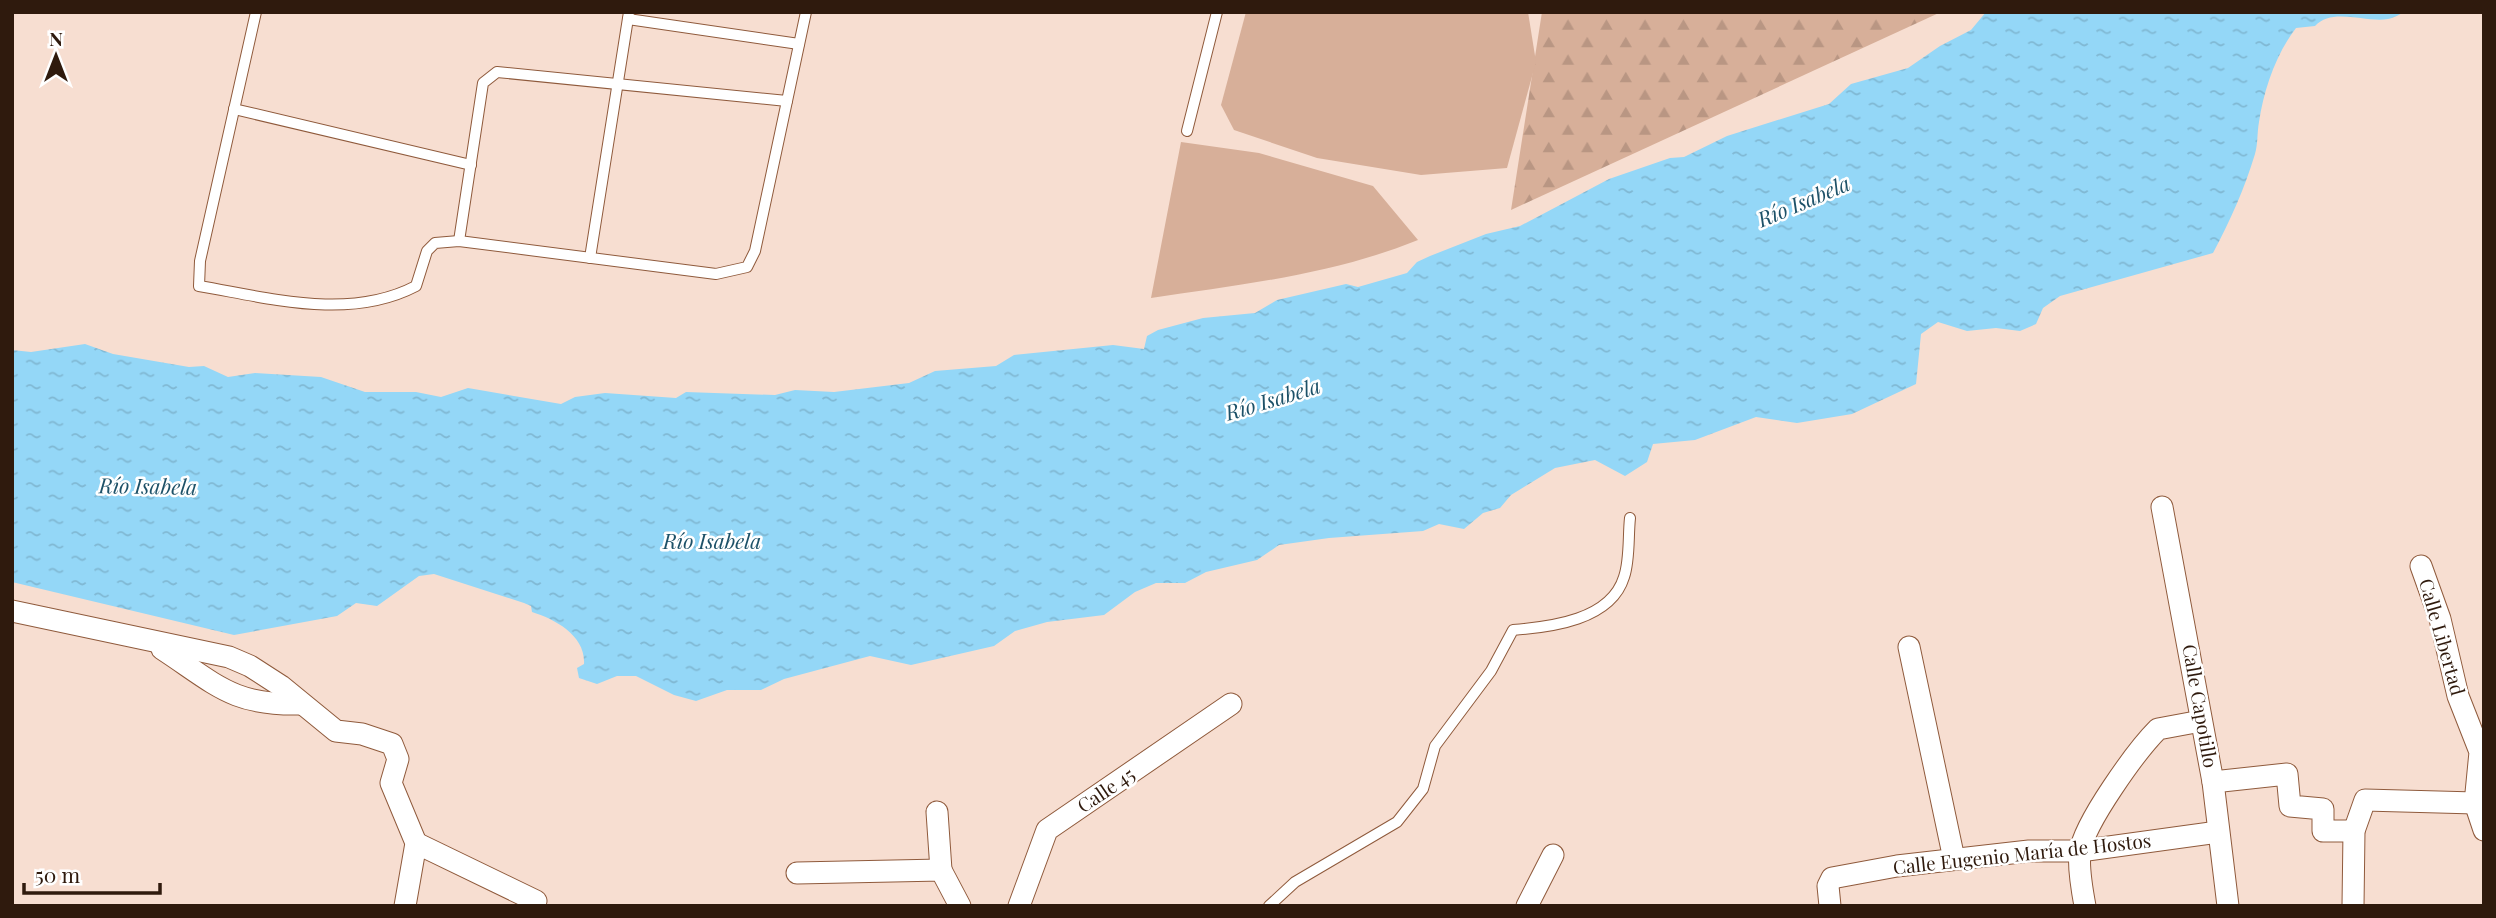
<svg xmlns="http://www.w3.org/2000/svg" width="2496" height="918" font-family="'Playfair Display',serif">
<defs>
<pattern id="forest-firs" width="22" height="20" patternUnits="userSpaceOnUse" patternTransform="scale(1.75)"><rect width="22" height="20" fill="#d7af99"/><path d="M5 1l3.5 6h-7zM16 11l3.5 6h-7z" fill="#b99683"/></pattern>
<pattern id="water-ripples" width="26" height="14" patternUnits="userSpaceOnUse" patternTransform="scale(1.75)"><rect width="26" height="14" fill="#94d7f7"/><path d="M2 4q2-2 4 0t4 0M15 11q2-2 4 0t4 0" fill="none" stroke="#80b8d3"/></pattern>
</defs>
<rect width="100%" height="100%" fill="#f7ded1"/>
<polygon fill="url(#forest-firs)" points="1542,12 1941,12 1511,210"/>
<g fill="#d7af99">
<polygon points="1246,12 1528,12 1536,62 1507,168 1421,175 1317,158 1234,130 1221,105"/>
<path d="M1181,142L1259,153L1373,186L1418,240C1335,274 1240,285 1151,298Z"/>
</g>
<path fill="url(#water-ripples)" d="M1986,12H2405C2400,14 2394,18 2388,19C2366,23 2332,7 2315,26L2296,28C2276,54 2264,89 2259,122C2257,133 2258,144 2255,154C2244,190 2230,221 2213,253L2060,296L2043,308L2036,324L2020,331L1996,328L1967,331L1938,322L1921,334L1916,384L1852,414L1797,423L1756,417L1695,440L1653,444L1647,462L1625,476L1595,460L1555,468L1511,495L1500,508L1483,513L1464,529L1439,524L1423,531L1329,538L1279,545L1257,560L1206,572L1185,583H1156L1135,592L1104,615L1047,622L1015,631L994,646L911,665L870,656L784,679L761,690H727L696,701L674,695L636,676H617L597,684L579,678L577,668L584,664C586,636 555,619 532,612L531,606L524,603L434,574L419,576L377,606L356,603L337,616L234,635L12,582V350L31,352L85,344L113,354L189,367L204,366L228,377L255,373L321,377L365,392H416L441,397L468,388L561,404L575,397L605,393L676,398L686,392L775,395L795,390L834,392L909,383L935,371L996,366L1014,355L1113,345L1144,349L1147,336L1158,330L1203,318L1255,313L1277,300L1346,284L1358,287L1407,273L1417,262L1430,256L1486,234L1520,226L1609,179L1670,158L1684,157L1727,136L1829,104L1851,84L1908,68L1940,46L1971,30Z"/>
<g fill="none" stroke-linecap="round" stroke-linejoin="round">
<g stroke="#8f5a3c" stroke-width="12">
<g id="service">
<path d="M256,12L200,261L199,286C270,298 349,321 416,286L427,251L435,243L459,241L716,274L747,267L755,251L806,12"/>
<polyline points="628,19 799,44"/>
<polyline points="234,109 471,165"/>
<polyline points="1187,131 1217,12"/>
<polyline points="459,241 483,83 497,72 787,101"/>
<polyline points="590,258 629,12"/>
<path d="M1269,906L1295,882L1397,822L1423,789L1435,746L1491,671L1513,630C1551,627 1611,620 1624,577C1630,560 1628,536 1630,518"/>
</g>
</g>
<g stroke="#8f5a3c" stroke-width="23">
<g id="minor">
<polyline points="2162,507 2213,782 2228,906"/>
<polyline points="2421,566 2440,619 2458,696 2480,752 2475,803 2484,830"/>
<polyline points="12,611 229,657 250,666 281,686 336,731 362,734 392,744 398,759 391,783 416,843 405,906"/>
<polyline points="1909,647 1954,859"/>
<path d="M162,649C217,685 233,706 302,704"/>
<polyline points="2213,782 2287,774 2290,806 2323,809 2323,831 2354,831"/>
<polyline points="937,812 941,870"/>
<polyline points="416,843 536,901"/>
<polyline points="797,873 941,870 960,906"/>
<polyline points="1019,906 1047,830 1231,704"/>
<polyline points="1527,906 1553,855"/>
<polyline points="1830,906 1828,886 1832,878 1897,866 2029,851 2080,851 2218,832"/>
<path d="M2085,906C2082,890 2078,867 2080,852C2084,823 2137,750 2158,729L2201,721"/>
<polyline points="2353,906 2354,831 2365,800 2475,803"/>
</g>
</g>
<use href="#service" stroke="#fff" stroke-width="10"/>
<use href="#minor" stroke="#fff" stroke-width="21"/>
</g>
<g text-anchor="middle" stroke-width="5" stroke-linejoin="round" paint-order="stroke">
<g font-size="19" fill="#2f1a0d" stroke="#fff">
<text transform="translate(2442 637) rotate(74)" y="7">Calle Libertad</text>
<text transform="translate(2200 706) rotate(80)" y="7">Calle Capotillo</text>
<text transform="translate(1106 790) rotate(-34)" y="7">Calle 45</text>
<text transform="translate(2022 854) rotate(-6)" y="7">Calle Eugenio María de Hostos</text>
</g>
<g font-size="21" font-style="italic" fill="#1d5168" stroke="#fff">
<text transform="translate(1804 202) rotate(-23)" y="7">Río Isabela</text>
<text transform="translate(1273 400) rotate(-17)" y="7">Río Isabela</text>
<text transform="translate(148 487) rotate(1)" y="7">Río Isabela</text>
<text x="712" y="549">Río Isabela</text>
</g>
</g>
<rect width="2496" height="918" fill="none" stroke="#2f1a0d" stroke-width="28"/>
<g transform="translate(56 56)" stroke="#ffffff" stroke-width="5" paint-order="stroke">
<path d="M0-5L12 26L0 18L-12 26Z" fill="#2f1a0d"/>
<text y="-10" font-size="19" font-weight="bold" text-anchor="middle" fill="#2f1a0d">N</text>
</g>
<path d="M24 883v10h136v-10" fill="none" stroke="#2f1a0d" stroke-width="3.5"/>
<text x="35" y="883" font-size="21" fill="#2f1a0d" stroke="#ffffff" stroke-width="5" paint-order="stroke">50 m</text>
</svg>
